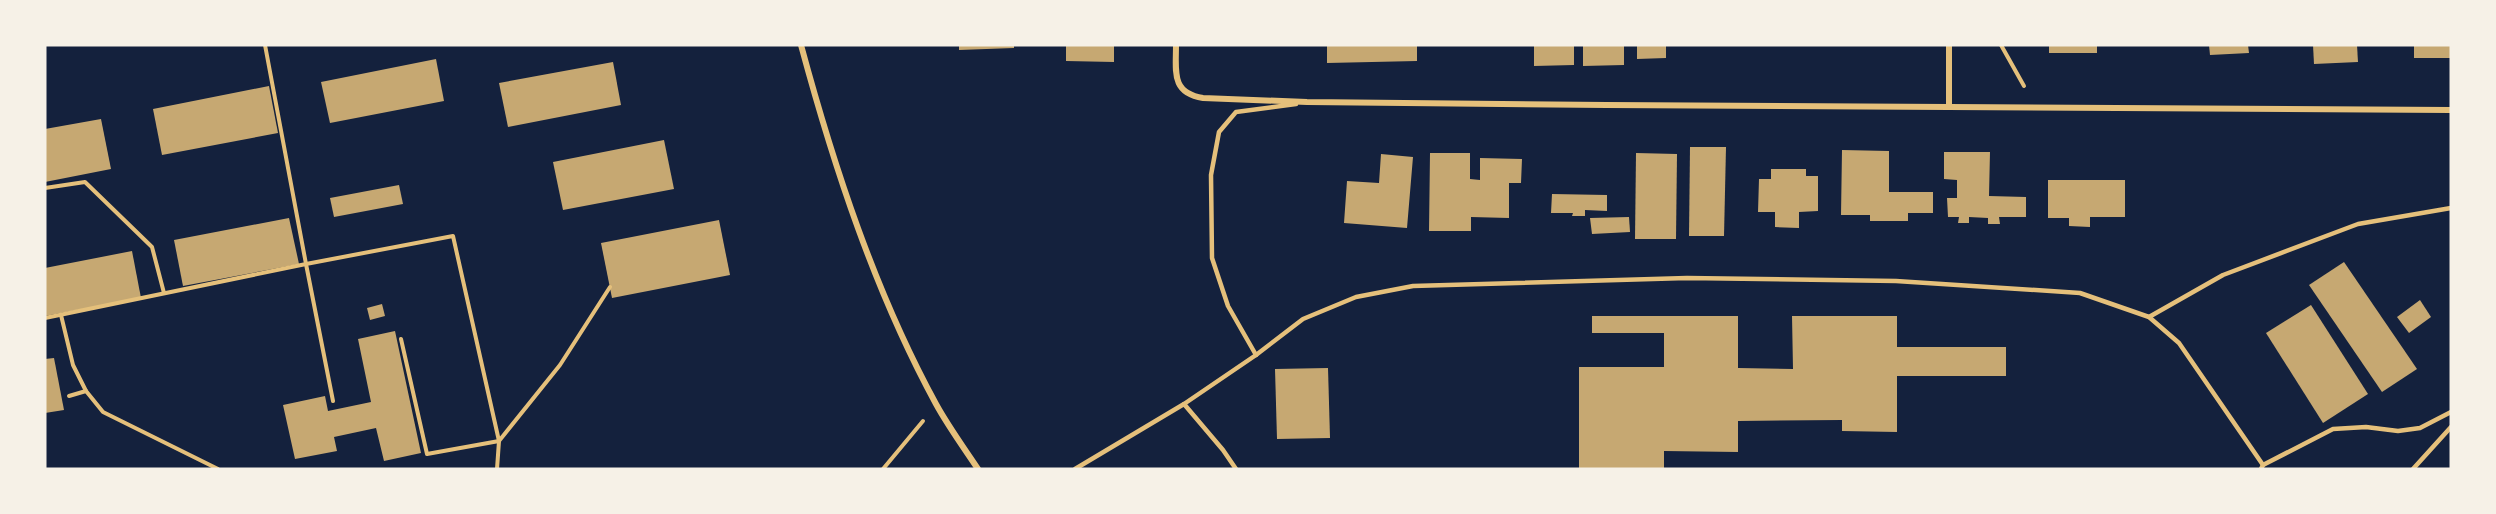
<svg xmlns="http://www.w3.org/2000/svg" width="2496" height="514" font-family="Inter,sans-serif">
<rect width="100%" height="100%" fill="#14213d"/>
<g fill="#c6a872">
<polygon points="959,45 1014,45 1014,48 959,50"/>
<polygon points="1066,45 1114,45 1114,62 1066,61"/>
<polygon points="1327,45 1417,45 1417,61 1327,63"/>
<polygon points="1534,45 1574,45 1574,65 1534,66"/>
<polygon points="1583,45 1624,45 1624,65 1583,66"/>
<polygon points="1637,45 1666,45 1666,58 1637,59"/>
<rect x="2049" y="45" width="48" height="8"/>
<polygon points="2209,45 2248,45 2249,53 2210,55"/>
<polygon points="2313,45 2357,45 2358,62 2314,64"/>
<rect x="2414" y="45" width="37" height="13"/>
<polygon points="436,59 444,101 330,123 321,82"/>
<polygon points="613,62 621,105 508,127 499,83"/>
<polygon points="269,86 278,133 162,155 153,109"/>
<polygon points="101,119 111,169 45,182 45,129"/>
<polygon points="664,140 674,189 563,210 553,162"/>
<polygon points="1690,147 1726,147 1724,236 1689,236"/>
<polygon points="1842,150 1889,151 1889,192 1933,192 1933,213 1908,213 1908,221 1870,221 1870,215 1841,215"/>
<polygon points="1944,152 1990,152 1989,196 2026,197 2026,217 1999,217 2000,224 1988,224 1988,218 1969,217 1969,223 1958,223 1959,217 1948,217 1947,198 1957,198 1957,180 1944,179"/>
<polygon points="1430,153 1470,153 1470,179 1480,180 1480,158 1522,159 1521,183 1509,183 1509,218 1471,217 1471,231 1429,231"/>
<polygon points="1636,153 1677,154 1676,239 1635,239"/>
<polygon points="1381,154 1413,157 1407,228 1344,223 1347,181 1379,183"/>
<polygon points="1771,169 1806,169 1806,176 1818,176 1818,211 1799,212 1799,228 1775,227 1775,212 1758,212 1759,179 1771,179"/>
<polygon points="2048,180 2125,180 2125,217 2090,217 2090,227 2069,226 2069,218 2048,218"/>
<polygon points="399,185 403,204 334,217 330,198"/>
<polygon points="1552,194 1607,195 1607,211 1585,210 1585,216 1572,216 1573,213 1551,213"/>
<polygon points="1629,217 1630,232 1592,234 1590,218"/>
<polygon points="289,218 299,264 183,286 174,240"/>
<polygon points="719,220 730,275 612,298 601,243"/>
<polygon points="132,251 141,298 45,316 45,268"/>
<polygon points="2344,262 2417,369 2382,392 2309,285"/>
<polygon points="2420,300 2431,317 2409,333 2397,317"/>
<polygon points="382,304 385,316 370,320 367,308"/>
<polygon points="2311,305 2368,394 2323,423 2266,333"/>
<polygon points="1592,316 1738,316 1738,368 1793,369 1792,316 1897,316 1897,347 2006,347 2006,376 1897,376 1897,432 1842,431 1842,420 1738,421 1738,452 1664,451 1664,469 1579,469 1579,367 1664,367 1664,333 1592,333"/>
<polygon points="395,331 421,453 384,461 376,428 334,437 337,451 295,459 283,405 325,396 328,411 371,402 358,339"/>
<polygon points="54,358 64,410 45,413 45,359"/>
<polygon points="1328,368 1330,438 1277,439 1275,369"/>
</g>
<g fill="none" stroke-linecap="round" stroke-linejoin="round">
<g stroke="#e5c07b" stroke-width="4">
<polyline points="2001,45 2024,86"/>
<polyline points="45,188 85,182 152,247 164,293"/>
<polyline points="61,315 73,365 86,391 103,412 218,469"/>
<polyline points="45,318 306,264 265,45"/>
<polyline points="401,339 427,454 499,441 560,365 610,287"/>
<polyline points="69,396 86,391"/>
<polyline points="333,401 306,264 453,236 499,441 497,469"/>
<polyline points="883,469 923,421"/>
</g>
<g stroke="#e5c07b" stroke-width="4.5">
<polyline points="2149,317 2223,275 2358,224 2451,208"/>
<polyline points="1256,355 1228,306 1212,258 1211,175 1219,132 1236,112 1296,104"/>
<polyline points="1184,404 1256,355 1303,319 1356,297 1413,286 1687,278 1896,281 2080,293 2149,317 2179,343 2263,465"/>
<polyline points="1075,469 1184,404 1223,450 1236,469"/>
<polyline points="2261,469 2263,465 2333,429 2366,427 2398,431 2420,428 2451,412"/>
<polyline points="2413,469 2451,427"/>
</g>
<g stroke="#e5c07b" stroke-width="6">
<path d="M801,45C834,167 875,292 936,404C948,426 964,448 978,469"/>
<path d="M1176,45C1176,72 1171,93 1203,98L1307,102L1607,105L2451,110"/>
<polyline points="1949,106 1949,45"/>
</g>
</g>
<rect width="2496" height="514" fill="none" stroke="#f6f1e7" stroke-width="93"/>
</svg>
